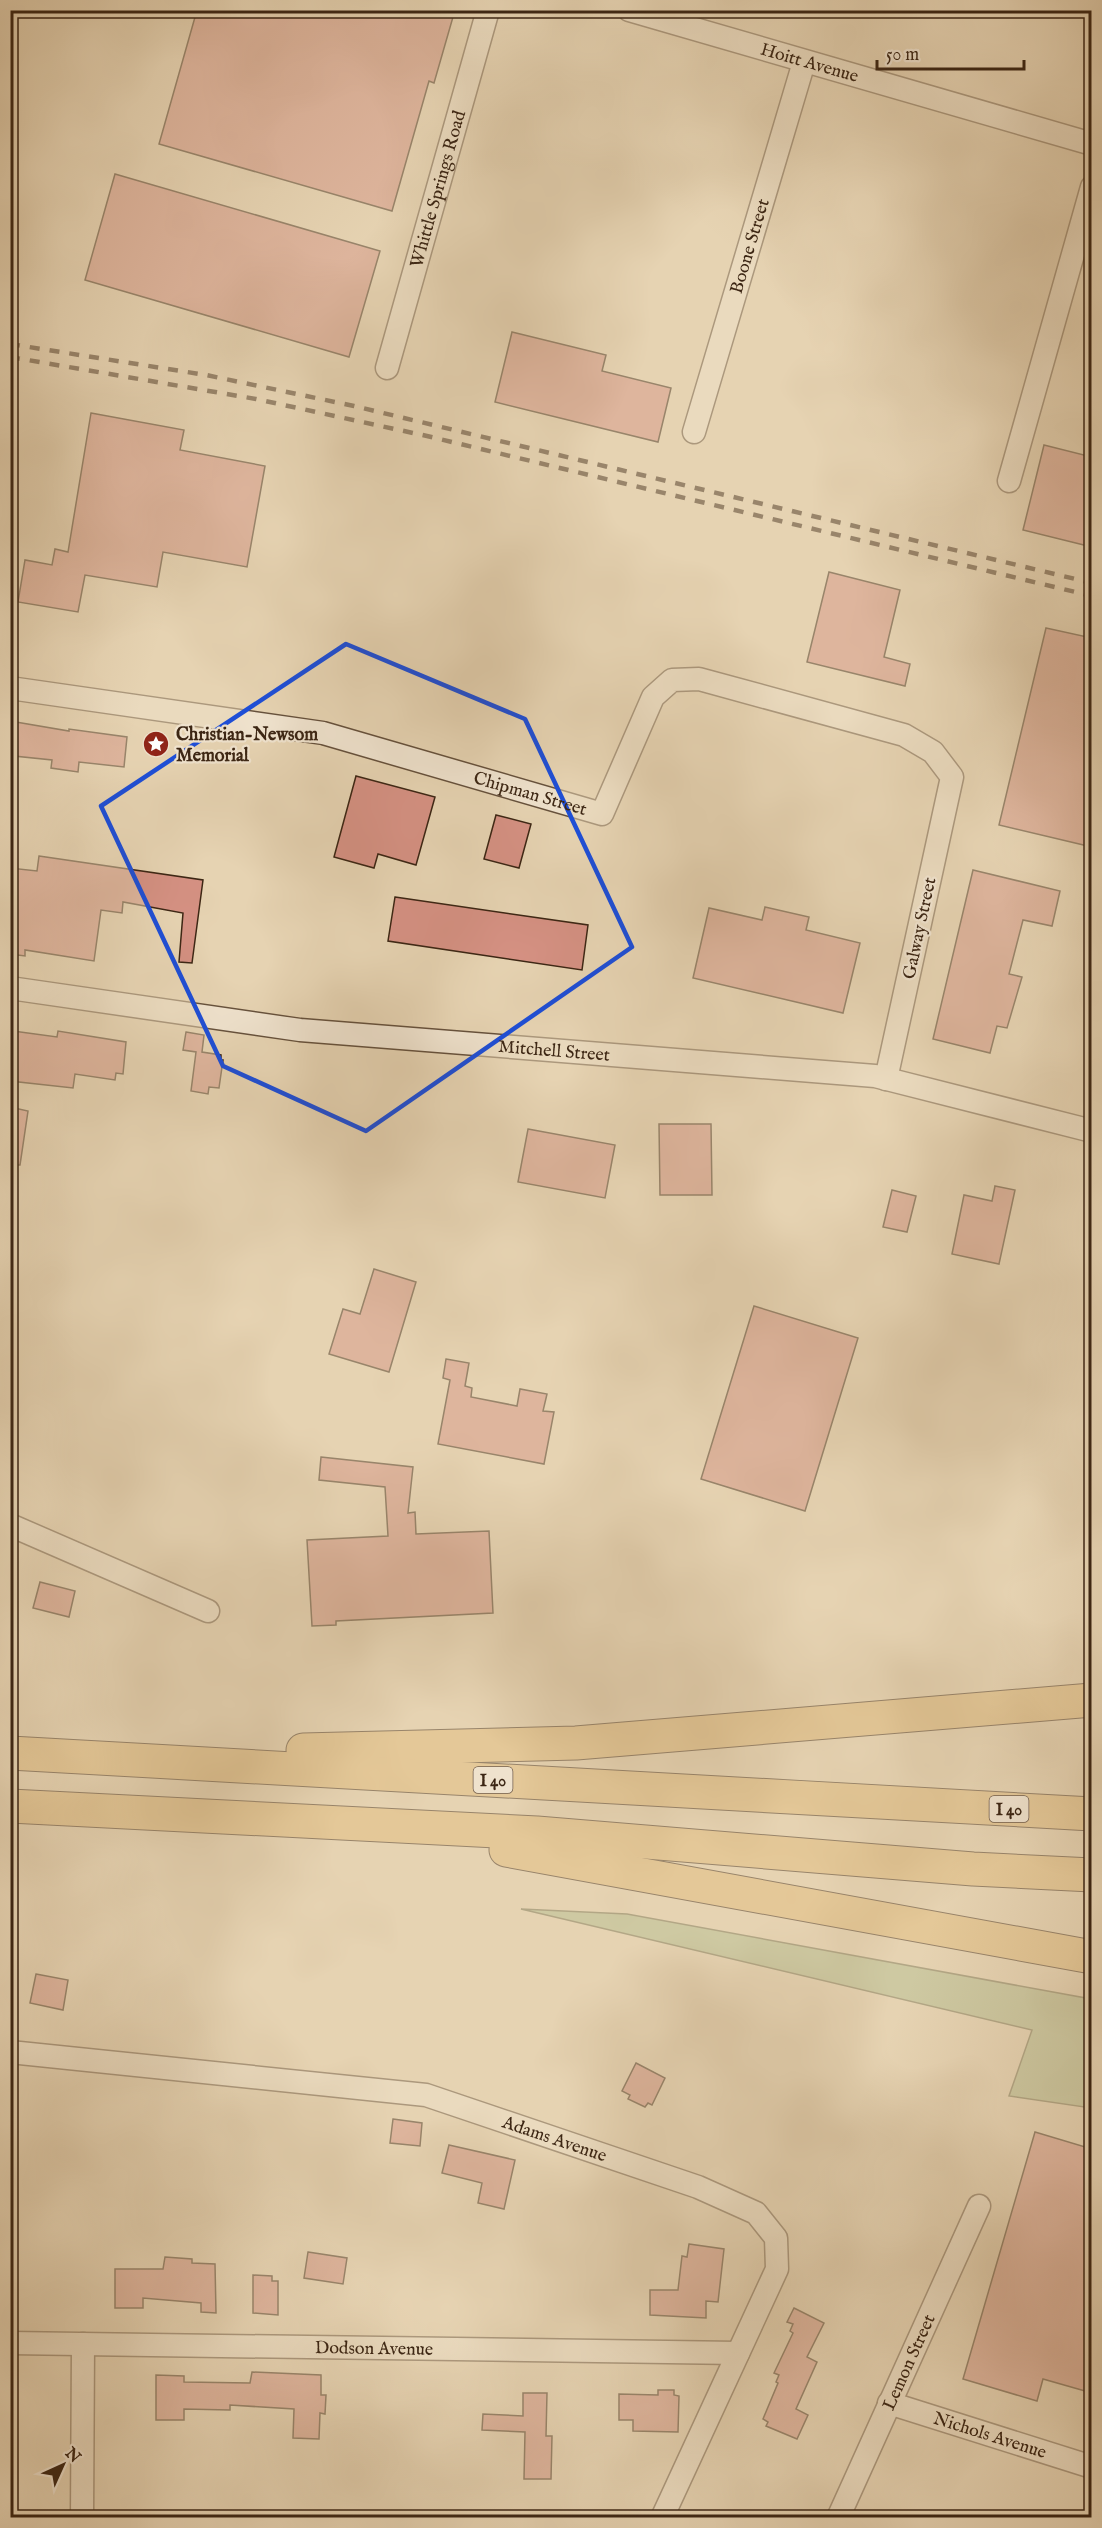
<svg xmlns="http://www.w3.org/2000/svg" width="1102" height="2528" font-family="'IM FELL English',serif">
<rect width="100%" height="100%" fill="#e6d3b2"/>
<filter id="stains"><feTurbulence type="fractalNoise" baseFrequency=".00333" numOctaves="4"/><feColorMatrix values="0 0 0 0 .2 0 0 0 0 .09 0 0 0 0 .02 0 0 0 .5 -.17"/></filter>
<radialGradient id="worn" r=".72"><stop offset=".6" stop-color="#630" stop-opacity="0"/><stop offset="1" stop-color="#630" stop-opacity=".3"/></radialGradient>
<polygon fill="#b2bd8e" stroke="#777251" stroke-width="1.5" points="521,1909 627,1914 1091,1999 1091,2108 1009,2096 1032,2030"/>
<g fill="#d59183" stroke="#3c2614" stroke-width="1.5">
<polygon points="197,10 455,10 434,83 429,81 392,211 159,144"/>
<polygon points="115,174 380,251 349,357 85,280"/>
<polygon points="512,332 606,355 602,371 671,388 658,442 495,402"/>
<polygon points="91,413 184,430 180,450 265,466 247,567 163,552 157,587 85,575 78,612 18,602 25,560 52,565 55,549 68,552"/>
<polygon points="1044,445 1092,457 1092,547 1023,530"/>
<polygon points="829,572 900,590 884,657 910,664 905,686 807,662"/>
<polygon points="1046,628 1092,638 1092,847 999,825"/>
<polygon points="10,721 69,731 69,729 127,737 124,767 79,762 78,772 51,768 52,760 14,756 15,752 10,751"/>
<polygon points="356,776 435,797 416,865 378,854 374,868 334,857"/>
<polygon points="496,815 531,824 519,868 484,859"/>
<polygon points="39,856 203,880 192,963 179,962 183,913 123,902 122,913 101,910 94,961 25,950 25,956 10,954 10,868 37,871"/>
<polygon points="973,870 1060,891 1052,926 1023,920 1009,974 1022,977 1007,1028 997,1026 990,1053 933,1039"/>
<polygon points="395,897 588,925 582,970 388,941"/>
<polygon points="765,907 809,917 806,930 860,943 843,1013 693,978 709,908 762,920"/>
<polygon points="13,1031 57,1037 58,1031 126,1042 123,1074 116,1073 115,1080 75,1074 73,1088 10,1081"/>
<polygon points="186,1032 204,1035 202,1052 221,1055 221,1060 223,1060 219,1088 209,1087 208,1094 191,1091 196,1052 183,1050"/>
<polygon points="10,1107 28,1111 20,1165 10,1165"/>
<polygon points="659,1124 711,1124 712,1195 660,1195"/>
<polygon points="528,1129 615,1145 605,1198 518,1182"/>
<polygon points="995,1186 1015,1190 999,1264 952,1254 964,1195 992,1201"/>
<polygon points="892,1190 916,1196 907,1232 883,1227"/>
<polygon points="374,1269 416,1282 389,1372 329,1354 343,1309 360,1314"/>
<polygon points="754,1306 858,1338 805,1511 701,1479"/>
<polygon points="446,1359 469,1363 465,1386 472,1388 471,1397 517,1406 520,1389 547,1394 543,1411 554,1412 544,1464 438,1444 450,1380 443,1378"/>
<polygon points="321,1457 413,1467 408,1513 415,1512 416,1534 489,1531 493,1613 336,1621 336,1625 312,1626 307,1540 388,1536 385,1487 319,1480"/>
<polygon points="40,1582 75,1591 69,1617 33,1608"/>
<polygon points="36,1974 68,1980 63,2010 30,2003"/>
<polygon points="636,2063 665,2078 652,2105 648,2103 645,2107 628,2099 630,2095 622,2091"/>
<polygon points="393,2119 422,2123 420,2146 390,2143"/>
<polygon points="1035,2132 1092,2149 1092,2393 1043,2379 1037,2401 963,2379"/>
<polygon points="449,2145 515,2160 504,2209 478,2203 482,2183 442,2173"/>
<polygon points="689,2244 724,2249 718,2302 706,2301 706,2318 650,2315 650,2290 678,2290 682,2256 687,2257"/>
<polygon points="308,2252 347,2258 343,2284 304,2278"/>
<polygon points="165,2257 192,2259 192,2263 215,2264 216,2313 201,2312 201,2303 143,2298 143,2308 115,2308 115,2269 163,2269"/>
<polygon points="253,2275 272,2276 272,2281 278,2281 278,2315 253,2313"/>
<polygon points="794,2308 824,2323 807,2357 817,2362 796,2409 808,2415 797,2439 766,2426 768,2422 763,2419 778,2383 776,2382 779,2375 774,2373 793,2333 790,2331 793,2324 787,2322"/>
<polygon points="252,2372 321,2375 321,2395 326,2395 325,2414 320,2413 319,2439 293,2438 294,2409 230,2405 230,2410 184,2409 184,2420 156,2420 156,2375 184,2376 184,2382 250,2383"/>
<polygon points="658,2390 674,2390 674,2395 679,2396 678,2432 633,2431 633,2420 619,2420 619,2394 658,2395"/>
<polygon points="523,2393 547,2393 546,2436 552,2436 551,2479 524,2479 525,2432 482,2430 483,2414 523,2416"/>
</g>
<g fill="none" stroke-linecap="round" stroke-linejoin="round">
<g stroke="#66513c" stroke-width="25">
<g id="minor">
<path id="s1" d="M629,10L1092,144"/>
<path id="s2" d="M387,368L488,10"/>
<path id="s3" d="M694,432L804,62"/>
<polyline points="1009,481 1092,187"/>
<path id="s4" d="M10,688L323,733L602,814L653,697L672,680L699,679L904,735L933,752L952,777L886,1079"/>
<path id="s5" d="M10,988L300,1030L875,1076L1092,1131"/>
<polyline points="10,1525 208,1611"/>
<path id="s6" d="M10,2052L426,2095L698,2187L756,2213L776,2238L777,2269L662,2518"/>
<path id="s7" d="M10,2343L738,2353"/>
<path id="s8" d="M889,2403L1092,2467"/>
<polyline points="82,2518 83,2344"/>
<path id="s9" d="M838,2518L979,2206"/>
</g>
</g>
<g stroke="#3c2614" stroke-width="35">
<g id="motorway">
<polyline points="303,1750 576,1743 1092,1700"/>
<polyline points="10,1753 1092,1814"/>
<polyline points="10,1806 537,1833 973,1869 1092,1875"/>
<polyline points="506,1850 1092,1957"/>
</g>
</g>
<use href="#minor" stroke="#efe2cd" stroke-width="22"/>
<use href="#motorway" stroke="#e3ba79" stroke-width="33"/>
<g stroke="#3c2614" stroke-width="4.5" stroke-dasharray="10 10" stroke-linecap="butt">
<polyline points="10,344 206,375 354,406 1092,583"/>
<polyline points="10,357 256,399 427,436 1092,596"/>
</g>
</g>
<path d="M0 0H1102V2528H0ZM346,644L525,719L632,947L366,1131L223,1066L101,806Z" fill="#e6d3b2" fill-opacity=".55" fill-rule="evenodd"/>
<path fill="none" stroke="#1d4ed8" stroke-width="4.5" stroke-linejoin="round" d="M346,644L525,719L632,947L366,1131L223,1066L101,806Z"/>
<defs>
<g id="sight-disc" transform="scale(1.35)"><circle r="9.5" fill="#8f2418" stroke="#efe2cd"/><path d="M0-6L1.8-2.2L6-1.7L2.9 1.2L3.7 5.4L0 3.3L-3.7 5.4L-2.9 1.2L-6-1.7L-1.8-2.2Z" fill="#fff"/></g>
</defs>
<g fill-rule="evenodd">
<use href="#sight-disc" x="156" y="744"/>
</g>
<g text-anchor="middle" stroke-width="4.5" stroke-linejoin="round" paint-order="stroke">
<g fill="#efe2cd" stroke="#725e4c" stroke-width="1.5">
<rect x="473.5" y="1767" width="39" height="26" rx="4.5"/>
<rect x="989.5" y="1796" width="39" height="26" rx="4.5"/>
</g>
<g font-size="16" font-weight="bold" fill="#3c2614">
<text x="493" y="1786">I 40</text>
<text x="1009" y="1815">I 40</text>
</g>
<g font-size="18" fill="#3c2614" stroke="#efe2cd">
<text dy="6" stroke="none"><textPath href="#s1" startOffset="188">Hoitt Avenue</textPath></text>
<text dy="6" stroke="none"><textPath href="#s2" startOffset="186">Whittle Springs Road</textPath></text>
<text dy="6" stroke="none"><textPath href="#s3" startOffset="194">Boone Street</textPath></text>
<text dy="6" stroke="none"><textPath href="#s4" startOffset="532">Chipman Street</textPath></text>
<text transform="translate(919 928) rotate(-78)" y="6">Galway Street</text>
<text dy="6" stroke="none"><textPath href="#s5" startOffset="548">Mitchell Street</textPath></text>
<text dy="6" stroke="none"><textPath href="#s6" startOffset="554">Adams Avenue</textPath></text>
<text dy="6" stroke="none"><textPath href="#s7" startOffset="364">Dodson Avenue</textPath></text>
<text dy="6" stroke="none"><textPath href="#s9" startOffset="171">Lemon Street</textPath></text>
<text dy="6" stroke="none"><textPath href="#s8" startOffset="106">Nichols Avenue</textPath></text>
</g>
<g font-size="18" font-weight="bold" fill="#3c2614" stroke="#efe2cd" text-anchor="start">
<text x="176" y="740">Christian-Newsom<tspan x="176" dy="21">Memorial</tspan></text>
</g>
</g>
<rect width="1102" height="2528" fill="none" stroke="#e6d3b2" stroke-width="36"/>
<rect x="12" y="12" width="1078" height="2504" fill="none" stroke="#3c2614" stroke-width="3"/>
<rect x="18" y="18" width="1066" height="2492" fill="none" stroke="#3c2614" stroke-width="1.5"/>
<g transform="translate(63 2465) rotate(45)" stroke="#efe2cd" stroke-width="4.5" paint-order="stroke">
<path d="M0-4.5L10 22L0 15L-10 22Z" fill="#3c2614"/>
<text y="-9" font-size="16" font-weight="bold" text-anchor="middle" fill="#3c2614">N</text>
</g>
<path d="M877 60v9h147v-9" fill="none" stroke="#3c2614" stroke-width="3"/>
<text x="886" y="60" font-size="18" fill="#3c2614" stroke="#efe2cd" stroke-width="4.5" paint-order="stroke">50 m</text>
<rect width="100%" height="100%" filter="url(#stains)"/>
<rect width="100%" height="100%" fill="url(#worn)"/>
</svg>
